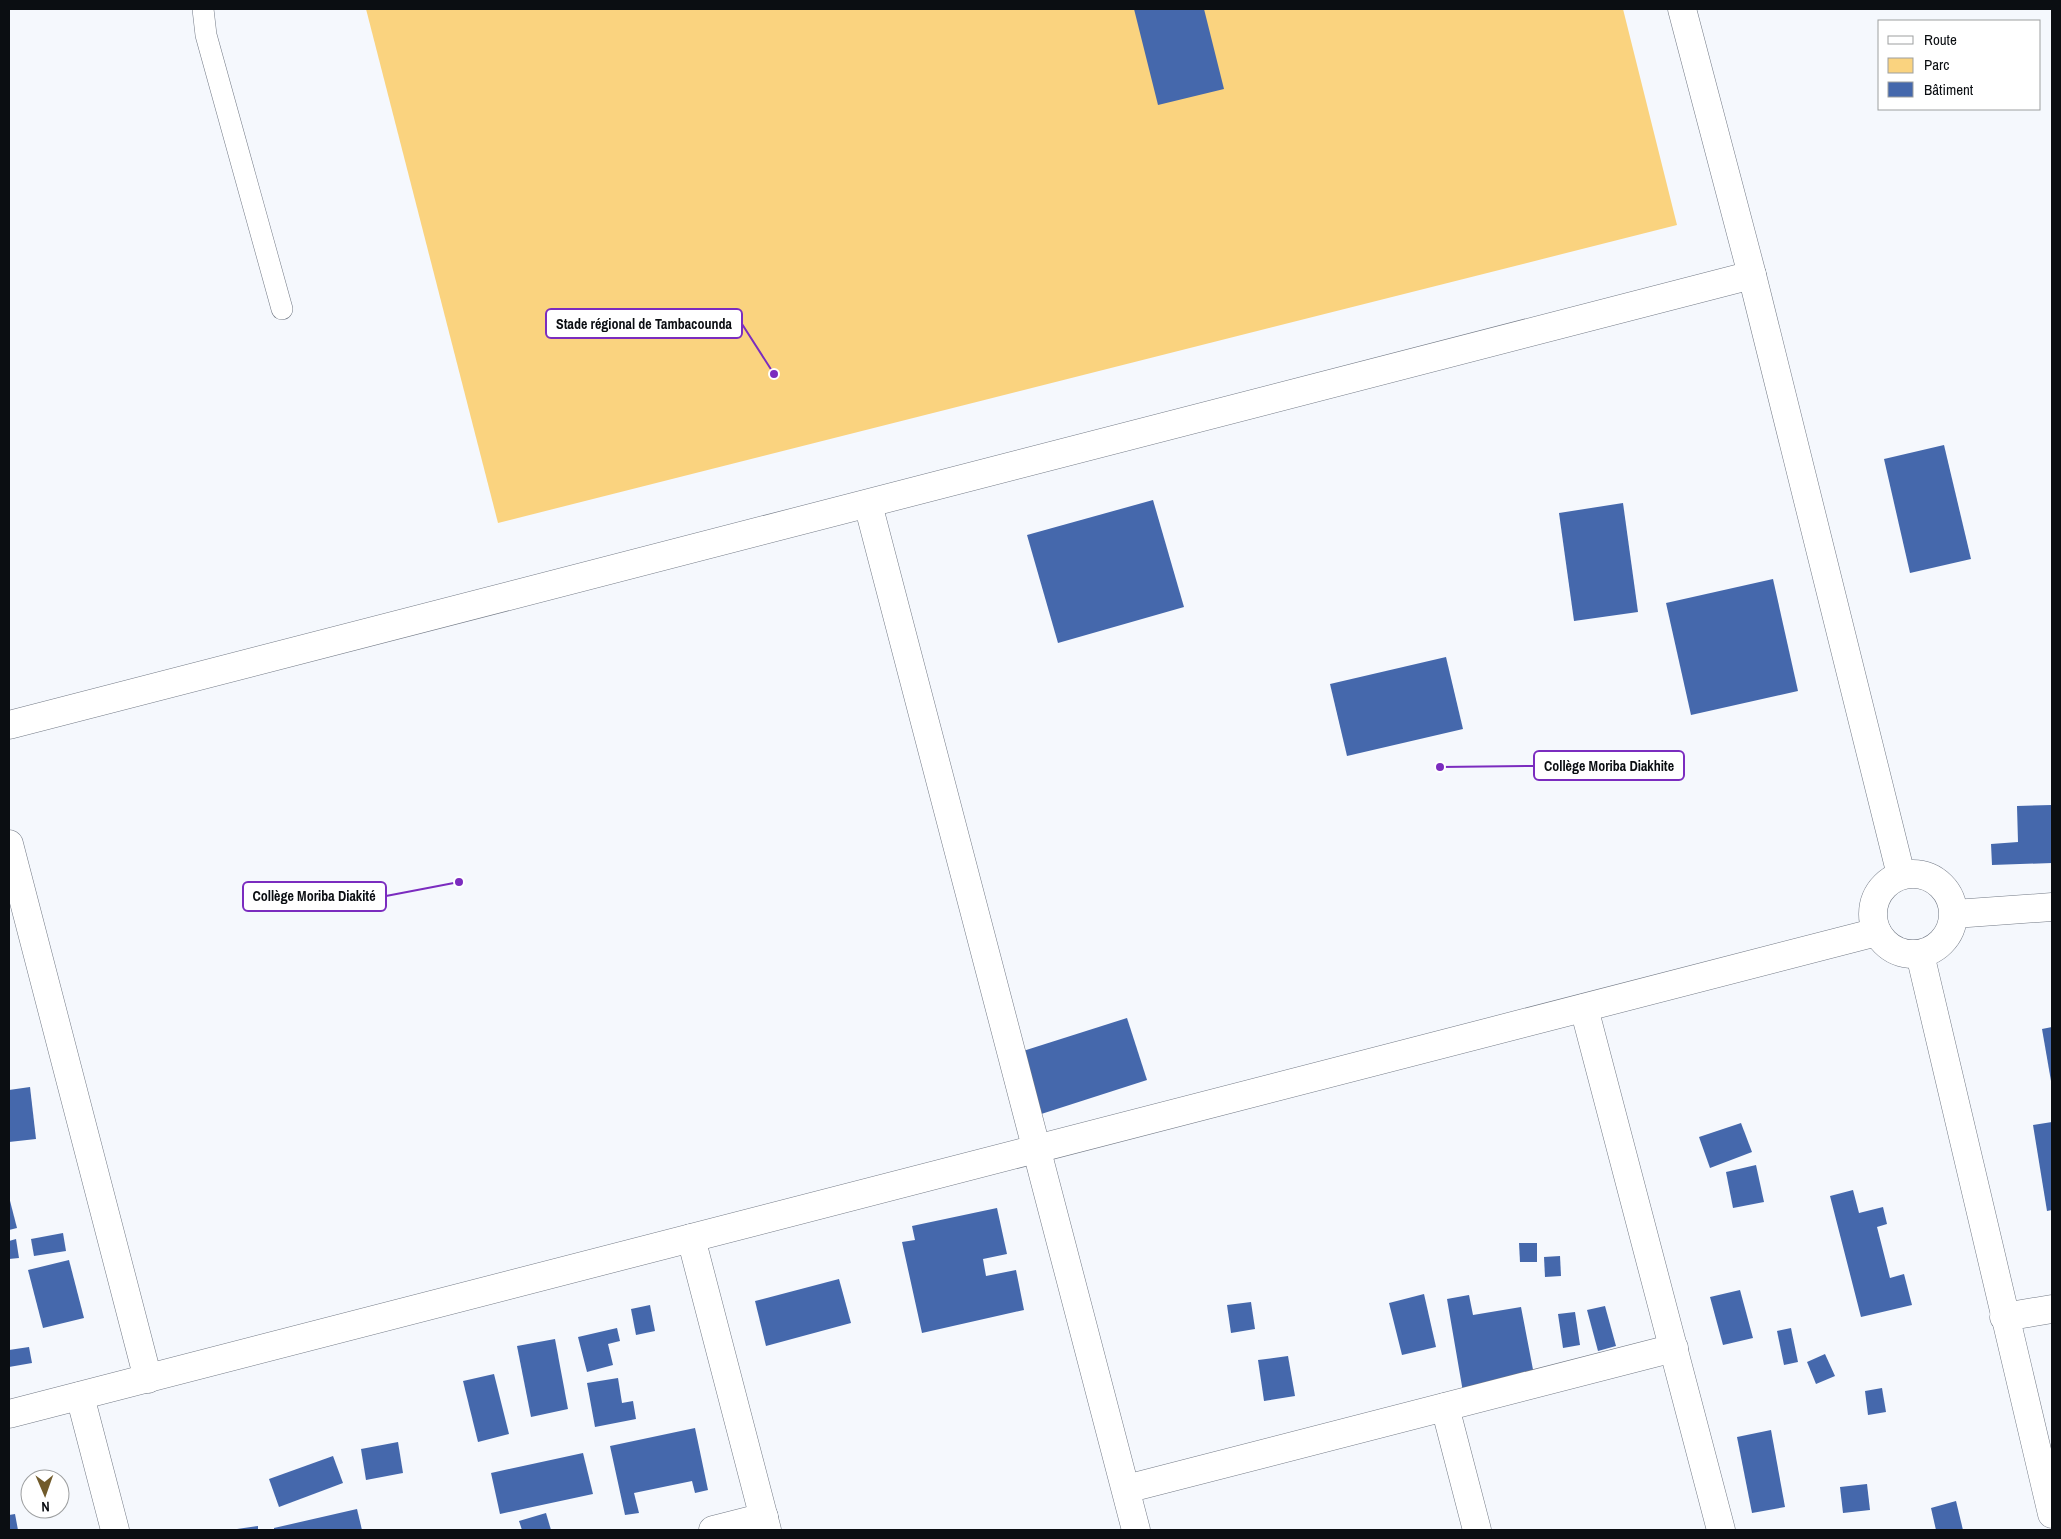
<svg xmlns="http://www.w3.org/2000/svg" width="2061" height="1539" font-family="'Archivo Narrow',sans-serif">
<rect width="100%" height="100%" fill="#f5f8fd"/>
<polygon fill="#fad37f" points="366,9 1623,9 1677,225 498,523"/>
<g fill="#4568ac">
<polygon points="1134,9 1204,9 1224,89 1158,105"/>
<polygon points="1944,445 1971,559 1910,573 1884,459"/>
<polygon points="1153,500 1184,607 1058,643 1027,535"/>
<polygon points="1623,503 1638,612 1574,621 1559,513"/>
<polygon points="1773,579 1798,691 1691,715 1666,603"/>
<polygon points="1446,657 1463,729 1347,756 1330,684"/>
<polygon points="2052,805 2052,863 1992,865 1991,844 2018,842 2017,806"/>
<polygon points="1127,1018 1147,1080 1035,1116 1014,1054"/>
<polygon points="2052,1027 2052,1080 2051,1081 2042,1029"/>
<polygon points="30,1087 36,1139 9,1142 9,1090"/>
<polygon points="2052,1122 2052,1210 2047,1211 2033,1125"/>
<polygon points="1741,1123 1752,1152 1710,1168 1699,1137"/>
<polygon points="1756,1165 1764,1202 1733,1208 1726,1172"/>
<polygon points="1853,1190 1859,1213 1883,1207 1887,1224 1877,1227 1890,1278 1904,1274 1912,1305 1861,1317 1830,1196"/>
<polygon points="9,1197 17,1228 9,1230"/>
<polygon points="997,1208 1007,1254 983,1259 986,1276 1016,1270 1024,1310 922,1333 902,1242 915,1240 912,1226"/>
<polygon points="63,1233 66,1251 34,1256 31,1239"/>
<polygon points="16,1239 19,1258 9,1259 9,1241"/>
<polygon points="1519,1243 1537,1243 1537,1262 1520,1262"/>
<polygon points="1560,1256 1561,1276 1545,1277 1544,1257"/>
<polygon points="69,1260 84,1318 43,1328 28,1270"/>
<polygon points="839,1279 851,1323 766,1346 755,1301"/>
<polygon points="1740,1290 1753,1338 1723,1345 1710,1297"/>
<polygon points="1424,1294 1436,1347 1402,1355 1389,1303"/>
<polygon points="1469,1295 1473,1315 1521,1307 1535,1380 1463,1392 1447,1299"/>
<polygon points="1251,1302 1255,1329 1231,1333 1227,1305"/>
<polygon points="650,1305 655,1331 636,1335 631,1309"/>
<polygon points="1605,1306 1616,1346 1598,1351 1587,1310"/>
<polygon points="1575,1312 1580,1345 1563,1348 1558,1314"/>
<polygon points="617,1328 620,1341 608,1344 613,1365 587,1372 578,1337"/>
<polygon points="1791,1328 1798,1362 1784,1365 1777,1331"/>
<polygon points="555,1339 568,1409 531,1417 517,1346"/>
<polygon points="29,1347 32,1363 9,1367 9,1350"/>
<polygon points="1825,1354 1835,1376 1816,1384 1807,1362"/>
<polygon points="1288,1356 1295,1396 1264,1401 1258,1360"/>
<polygon points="494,1374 509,1434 478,1442 463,1381"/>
<polygon points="618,1378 622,1403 633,1401 636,1419 595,1427 587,1383"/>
<polygon points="1882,1388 1886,1412 1868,1415 1865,1391"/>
<polygon points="695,1428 708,1490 695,1493 692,1481 634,1493 639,1513 625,1515 610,1446"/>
<polygon points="1771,1430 1785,1507 1752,1513 1737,1437"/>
<polygon points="398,1442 403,1473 366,1480 361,1449"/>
<polygon points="583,1453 593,1494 500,1514 491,1473"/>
<polygon points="333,1456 343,1483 279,1507 269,1479"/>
<polygon points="1867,1484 1870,1510 1843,1513 1840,1487"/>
<polygon points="1956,1501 1963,1530 1936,1530 1931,1508"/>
<polygon points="357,1509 362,1530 274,1530 274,1528"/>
<polygon points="546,1513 551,1530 522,1530 519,1521"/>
<polygon points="15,1514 18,1530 9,1530 9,1515"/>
<polygon points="258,1526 258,1530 237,1530 237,1529"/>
</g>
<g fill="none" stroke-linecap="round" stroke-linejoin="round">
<g stroke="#737a86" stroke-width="22">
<polyline id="service" points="203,9 206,35 282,309"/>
</g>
<g stroke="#737a86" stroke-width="29">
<g id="minor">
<polyline points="1682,9 1752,275 1901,875"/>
<polyline points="868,504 1136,1530"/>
<polyline points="9,725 1752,275"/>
<polyline points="9,844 148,1379"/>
<circle cx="1913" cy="914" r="40"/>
<polyline points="1954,914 2052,907"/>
<polyline points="1920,954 2052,1514"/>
<polyline points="1584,1008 1721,1530"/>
<polyline points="691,1238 767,1530"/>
<polyline points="2004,1317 2052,1309"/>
<polyline points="80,1396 115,1530"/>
<polyline points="1445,1407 1477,1530"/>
<polyline points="9,1414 1877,932"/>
<polyline points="1126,1489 1674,1348"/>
<polyline points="713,1530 764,1517"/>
</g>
</g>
<use href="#service" stroke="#fff" stroke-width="21"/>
<use href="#minor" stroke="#fff" stroke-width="28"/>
</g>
<path fill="none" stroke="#7b2cbf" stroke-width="2" d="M774 374L742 324M1440 767L1534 766M459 882L386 896"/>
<g fill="#7b2cbf" stroke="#fff" stroke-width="2">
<circle cx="774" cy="374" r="5"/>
<circle cx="1440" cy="767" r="5"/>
<circle cx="459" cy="882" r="5"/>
</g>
<g fill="#fff" stroke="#7b2cbf" stroke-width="2">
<rect x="546" y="309" width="196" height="29" rx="5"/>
<rect x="1534" y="751" width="150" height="29" rx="5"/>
<rect x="243" y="882" width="143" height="29" rx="5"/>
</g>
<g font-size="14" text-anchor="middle" font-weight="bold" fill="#0b0e12">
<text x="644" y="329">Stade régional de Tambacounda</text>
<text x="1609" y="771">Collège Moriba Diakhite</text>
<text x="314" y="901">Collège Moriba Diakité</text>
</g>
<rect width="2061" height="1539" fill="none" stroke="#0b0e12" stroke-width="20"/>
<rect x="1878" y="20" width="162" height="90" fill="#ffffff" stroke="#9d9fa0"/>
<rect x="1888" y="36" width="25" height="8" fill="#ffffff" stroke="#9d9fa0"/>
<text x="1924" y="45" font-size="15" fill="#0b0e12">Route</text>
<rect x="1888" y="58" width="25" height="15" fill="#fad37f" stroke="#9d9fa0"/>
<text x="1924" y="70" font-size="15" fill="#0b0e12">Parc</text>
<rect x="1888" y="82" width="25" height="15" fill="#4568ac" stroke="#9d9fa0"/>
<text x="1924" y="95" font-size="15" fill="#0b0e12">Bâtiment</text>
<g transform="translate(45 1494) rotate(178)"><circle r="24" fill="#ffffff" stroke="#9d9fa0"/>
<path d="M0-4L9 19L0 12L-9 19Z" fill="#715b2b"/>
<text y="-8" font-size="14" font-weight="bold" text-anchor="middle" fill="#0b0e12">N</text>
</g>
</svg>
